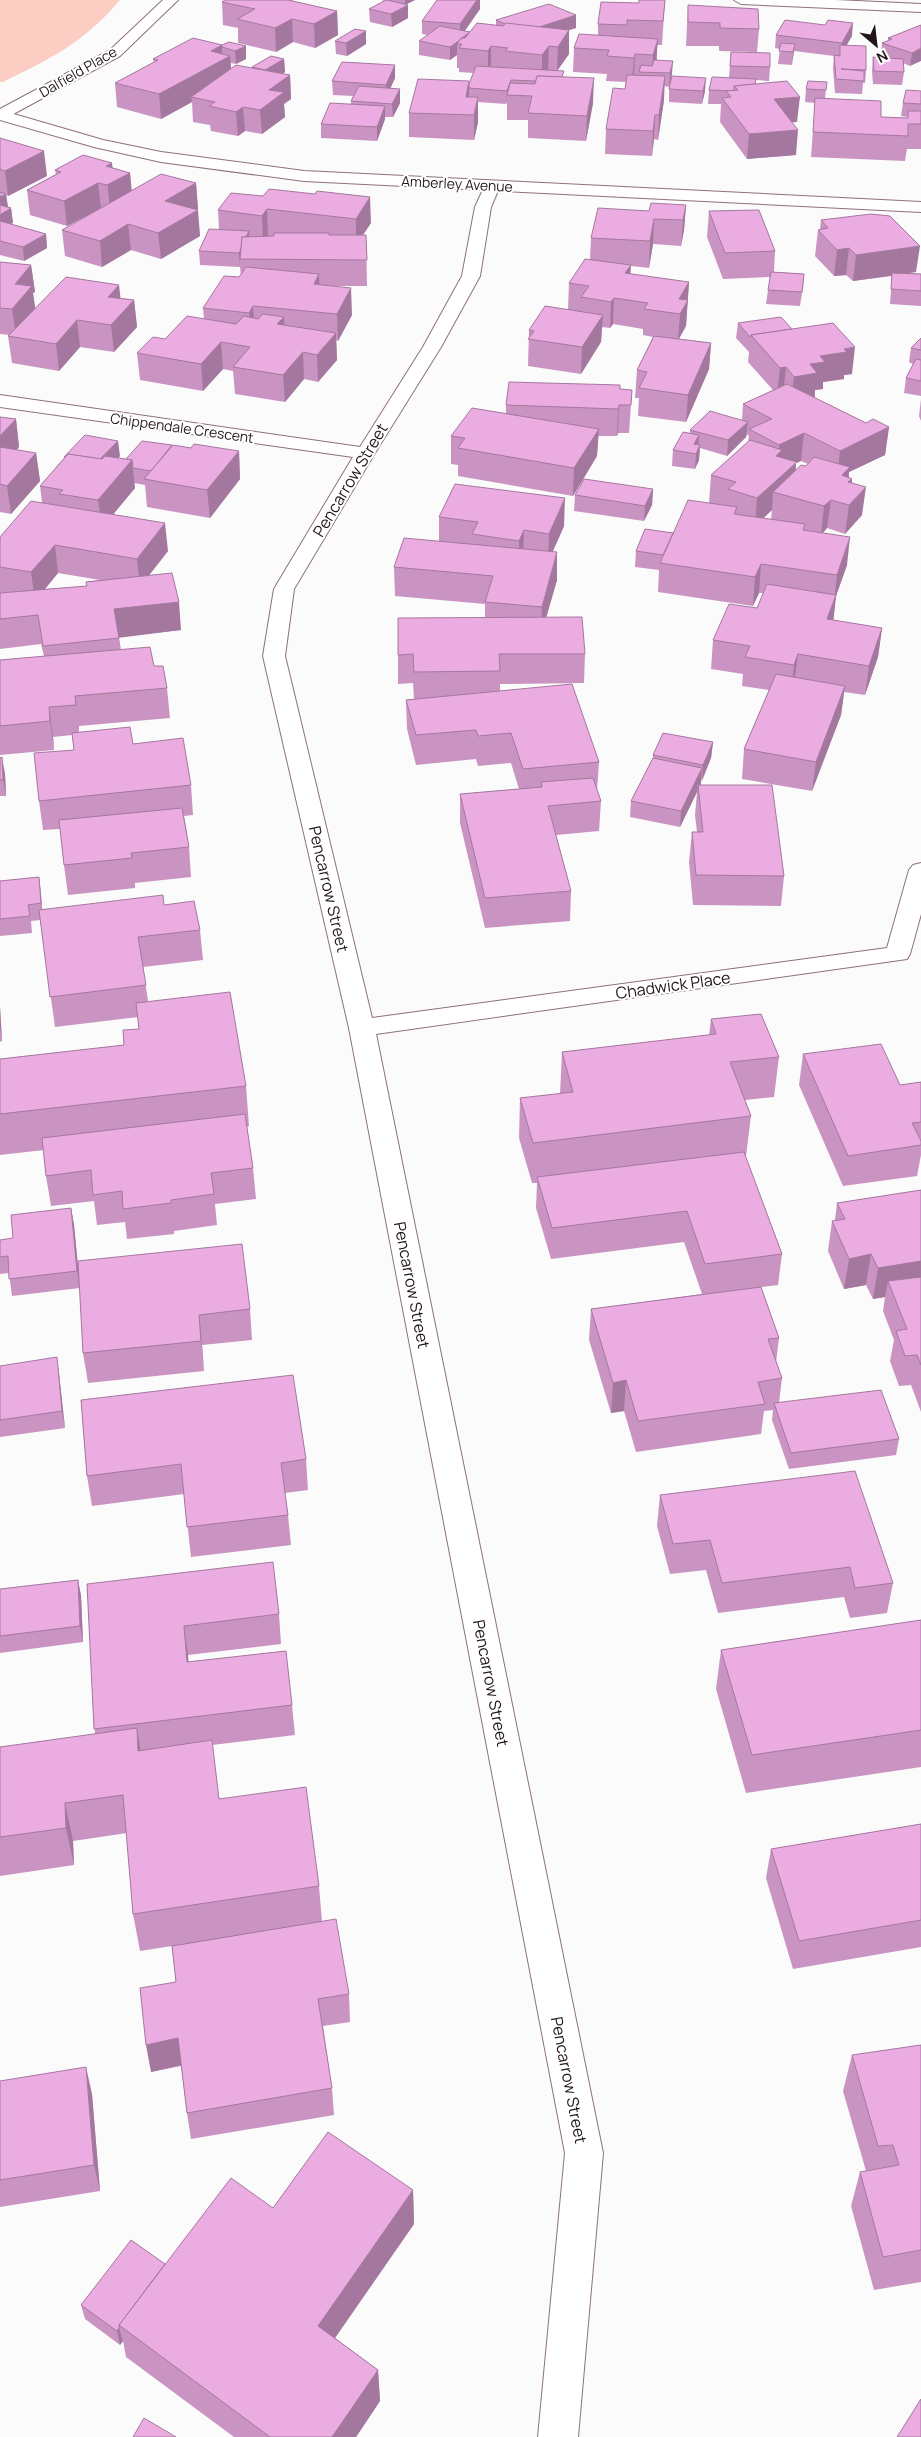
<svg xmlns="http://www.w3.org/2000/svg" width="921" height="2437" font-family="Manrope,sans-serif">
<rect width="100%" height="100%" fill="#fbfbfb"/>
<path fill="#fccdc3" d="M0,0H120C83,43 52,58 3,82H0Z"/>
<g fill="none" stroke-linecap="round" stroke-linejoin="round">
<g stroke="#8e707c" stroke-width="2">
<g id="minor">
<polygon points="163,0 178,0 120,56 6,118 0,119 0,109 110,50"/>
<polygon points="734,0 836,0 921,4 921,12 741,4"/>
<polygon points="492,181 498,183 500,186 491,207 480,276 441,347 375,453 294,589 285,656 372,1018 887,948 909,870 913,865 921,863 921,914 910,954 907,959 376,1034 603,2153 578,2437 538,2437 565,2153 349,1028 263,656 274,589 353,457 0,407 0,395 360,447 423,347 462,276 475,207 486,183"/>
</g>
</g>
<g stroke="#8e707c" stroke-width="2">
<polygon id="tertiary" points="0,110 103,140 161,152 304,171 921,202 921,212 304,181 161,162 94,147 0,120"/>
</g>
<use href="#minor" fill="#fff" fill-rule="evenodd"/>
<use href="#tertiary" fill="#fff" fill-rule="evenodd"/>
</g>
<g fill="#ca94c2" fill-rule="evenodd">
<polygon points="225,0 293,0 292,1 337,11 338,35 315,48 293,42 276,52 238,43 238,28 223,25 222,2"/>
<polygon points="381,0 415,0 406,4 408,18 392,27 370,22 369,9 385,1"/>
<polygon points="437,0 480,0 480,9 465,31 470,32 496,25 496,20 576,28 569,30 569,54 557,71 548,70 564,77 593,103 586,141 528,138 528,120 507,120 507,102 506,104 478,102 478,122 474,140 409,137 409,113 469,84 474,73 459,72 459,68 457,68 457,55 450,60 419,55 419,41 428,35 422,34 422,21"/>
<polygon points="665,0 662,45 657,45 657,60 672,74 669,87 664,86 664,100 658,140 654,139 652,156 605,154 606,129 625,89 626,82 606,81 607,74 573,72 574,48 598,35 598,24 639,3"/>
<polygon points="688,5 759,29 757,52 719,51 719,46 686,46"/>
<polygon points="921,25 910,66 903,63 904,72 902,85 873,84 872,71 873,57 887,58 881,56 882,43 888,41 888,38"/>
<polygon points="776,35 852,36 846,45 866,70 865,83 863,83 862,94 835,93 833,69 834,56 794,51 792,65 778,64 780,49 775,48"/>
<polygon points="335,41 366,44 347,56 336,54"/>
<polygon points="222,45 246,46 246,59 236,64 231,63 231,69 252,68 252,67 284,59 285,72 282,74 290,75 291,99 284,104 285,117 262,134 245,131 238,136 211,131 210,125 193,122 192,102 161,119 117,107 115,83 154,62 153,59"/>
<polygon points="731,52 770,67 769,81 756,80 755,84 797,122 792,122 796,155 747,159 720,122 721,104 708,104 709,90 729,78"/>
<polygon points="395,65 395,78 390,89 400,89 400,103 393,117 385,117 385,119 377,141 321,138 321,124 351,104 351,101 353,96 333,95 332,81"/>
<polygon points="827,82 825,98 881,117 908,118 908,117 901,116 903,103 921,91 921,149 907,149 905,161 811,157 815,103 805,102 806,89"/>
<polygon points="669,89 705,91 702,104 669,102"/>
<polygon points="0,138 47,176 8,196 6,195 8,207 11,208 13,223 10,224 46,234 47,248 24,261 0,255"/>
<polygon points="112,168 130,173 132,191 196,183 198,209 196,209 200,236 161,259 131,250 102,267 65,256 62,230 98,210 67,226 30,215 27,190 56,174 55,170"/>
<polygon points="263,196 371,223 363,235 366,235 367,286 330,286 352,315 338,341 336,340 337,360 318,382 304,379 285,402 235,394 233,371 223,369 203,391 140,380 137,353 204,319 203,308 239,277 241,275 240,267 200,265 199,251 219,229 218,210"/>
<polygon points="686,205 684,230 681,246 653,244 649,268 631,266 630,274 689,282 686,326 679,339 711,343 709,369 686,422 638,416 639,398 635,398 637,370 653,337 643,335 643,329 613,324 610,328 602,327 601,342 581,374 528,366 529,330 568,310 569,283 590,259 591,238 649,211"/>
<polygon points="709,211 775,251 774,272 804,274 800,306 766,304 770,277 723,279 707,237"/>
<polygon points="821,220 916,272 908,273 921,274 921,306 890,304 892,276 853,281 846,275 834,276 815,256 818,230 820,230"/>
<polygon points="0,262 31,265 35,292 33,293 35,309 120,298 134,300 137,327 114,352 80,347 59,371 12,363 8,336 10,335 0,334"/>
<path d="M738,323L792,329L852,374L844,375V379L823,382V389L815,390V398L866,423L889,427L885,455L849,472V478L852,479V483L862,515L845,534L827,528L823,533L847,565L836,596L833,620L882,628L878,657L865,695L844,692L841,715L812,791L742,779L744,749L769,690L742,686L743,674L711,669L713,640L757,608L763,593H759L753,606L658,592L659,570L635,567L636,551L673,533L709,503L711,475L748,442L749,436L747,434L746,437L727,456L700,448L699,460L695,469L672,466L673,450L690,434V430L742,420L743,404L773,390L748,362L749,352L736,338ZM801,461L808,464L806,466L796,470V463ZM772,510L771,519L763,518Z"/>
<polygon points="921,338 921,396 904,393 906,378 913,364 909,362 911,348"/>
<polygon points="620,389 632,390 629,433 618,433 617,436 598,436 597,456 573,496 458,476 458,465 451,464 451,436 506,413 506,405"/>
<polygon points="921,399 921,421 919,416"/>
<polygon points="0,417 16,419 19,447 17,450 36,453 40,481 11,514 0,512"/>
<path d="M172,445L191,448L239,451L240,479L210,518L147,507L145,485L134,483L135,488L113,514L168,551L149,575L181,630L119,637L121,650L154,666L167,688L170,718L79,726V733L133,744L191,785L193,815L184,816L189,847L191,877L135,883V888L68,895L64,865L60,829L43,830L39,801L74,750L72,735L53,737L54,750L0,755V660L44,656L41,644L0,649V537L42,502L40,486L64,458V457L120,456L118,458L126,459ZM58,573L100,580L86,582L87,586L45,589Z"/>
<polygon points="653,489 652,505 644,521 574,511 575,495"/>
<polygon points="439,517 564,526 553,551 557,580 546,617 585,654 584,683 500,684 500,691 599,762 597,791 601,801 599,831 556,835 571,891 570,921 485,928 460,823 460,794 519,789 511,763 478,766 476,759 416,765 407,729 406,700 414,699 413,683 398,684 398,655 485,617 485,604 395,596 394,567 439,541"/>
<polygon points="713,742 711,758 701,781 701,785 784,876 781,906 693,905 689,862 692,832 697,832 695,815 697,792 680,827 630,817 631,801 653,758 653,755"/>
<polygon points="0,758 5,774 6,796 0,796"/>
<polygon points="39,877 42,909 164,905 200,930 203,960 143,967 148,1001 246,1086 249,1126 247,1127 253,1168 256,1199 215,1204 217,1225 174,1231 174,1234 127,1239 125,1222 97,1225 94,1201 51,1206 46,1176 44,1150 0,1155 0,1059 124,1045 139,1029 138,1017 55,1027 40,920 31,921 32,933 0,936 0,881"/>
<polygon points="0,1007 2,1041 0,1042"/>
<polygon points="711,1019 779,1057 774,1097 745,1100 751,1116 746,1156 745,1156 782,1254 778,1285 761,1287 779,1338 776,1362 782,1378 779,1403 899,1439 896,1455 789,1469 772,1420 773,1410 764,1411 761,1434 636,1452 624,1411 611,1413 589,1340 591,1309 702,1294 684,1242 551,1259 536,1208 537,1183 532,1183 519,1138 520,1098 560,1094 562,1052 709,1035"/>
<polygon points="803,1054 900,1085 921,1082 921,1155 917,1176 843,1186 799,1085"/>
<polygon points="921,1190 921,1412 911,1385 899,1386 890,1361 894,1340 883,1311 885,1297 873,1299 866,1285 844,1289 828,1251 832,1221 835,1220 837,1203"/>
<polygon points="71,1208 74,1225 80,1286 250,1309 252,1340 202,1345 204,1371 88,1383 83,1353 80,1288 12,1296 9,1273 0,1274 0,1240 13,1238"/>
<polygon points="0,1366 59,1374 65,1428 0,1437"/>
<polygon points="81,1400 306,1459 308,1490 285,1493 288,1515 291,1545 191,1557 184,1494 92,1506 87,1476"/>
<polygon points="660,1495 893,1583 887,1613 850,1618 844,1597 718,1613 706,1570 670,1574 657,1526"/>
<polygon points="78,1580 81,1596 83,1642 0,1653 0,1589"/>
<polygon points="87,1584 279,1614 281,1644 188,1655 188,1662 292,1705 295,1735 212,1745 219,1799 319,1886 322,1922 349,1994 350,2022 323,2026 332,2088 334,2115 191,2139 187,2113 181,2066 151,2072 176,1982 172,1946 140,1951 133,1914 127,1833 73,1841 74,1865 0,1876 0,1747 95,1734"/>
<polygon points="921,1620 921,1767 746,1793 716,1689 721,1650"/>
<polygon points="921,1824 921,1947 793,1969 766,1878 771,1849"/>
<polygon points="921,2045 921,2282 874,2290 851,2206 860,2172 866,2171 843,2091 852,2055"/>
<polygon points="0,2081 92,2094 100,2191 0,2207"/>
<polygon points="413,2190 414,2224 335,2338 378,2370 380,2401 356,2437 234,2437 126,2357 123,2341 120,2345 85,2319 81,2305 165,2264 273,2208"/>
</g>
<g fill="#a4789e">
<polygon points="405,0 415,0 405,5"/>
<polygon points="477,0 480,0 480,9 460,37 460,24"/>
<polygon points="408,5 408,18 392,27 391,14"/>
<polygon points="337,11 338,35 315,48 314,24"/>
<polygon points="576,15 576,28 569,30 569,54 557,71 558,47 524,32"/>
<polygon points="292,19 293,42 276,52 275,28"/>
<polygon points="853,23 852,36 840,57 842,43"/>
<polygon points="366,31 366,44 347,56 346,43"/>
<polygon points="470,32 462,44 457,44 457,55 450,60 450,47"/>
<polygon points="658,39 656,63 652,72 653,55"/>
<polygon points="795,44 793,57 792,65 793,52"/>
<polygon points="222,45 222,60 230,56 232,80 191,97 192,102 161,119 159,94 211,51"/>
<polygon points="246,46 246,59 236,64 235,51"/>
<polygon points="491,46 491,70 488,75 488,51"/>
<polygon points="549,46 548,70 542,80 542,55"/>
<polygon points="921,48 921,61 910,66 912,53"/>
<polygon points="635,54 634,78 632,82 634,58"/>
<polygon points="284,59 285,72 266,83 265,70"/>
<polygon points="673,61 672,74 669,87 670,73"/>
<polygon points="395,65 395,78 386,98 386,85"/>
<polygon points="290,75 291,99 284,104 285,117 262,134 260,110 269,90"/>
<polygon points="665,76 664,100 658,140 659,115"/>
<polygon points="594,78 593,103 586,141 587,116"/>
<polygon points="706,78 705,91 702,104 703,91"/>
<polygon points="511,80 510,93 507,95 506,104 507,91"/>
<polygon points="469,81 469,105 466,97"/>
<polygon points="400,89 400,103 393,117 392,104"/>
<polygon points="478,97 478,122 474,140 474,115"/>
<polygon points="800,97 797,122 772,124 774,99"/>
<polygon points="385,106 385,119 377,141 377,127"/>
<polygon points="243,107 245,131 238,136 236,112"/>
<polygon points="655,115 654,139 652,156 653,131"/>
<polygon points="798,130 796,155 747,159 749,134"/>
<polygon points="44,151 47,176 8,196 5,171"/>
<polygon points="112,163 114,182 130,173 132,198 110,211 106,166"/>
<polygon points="98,183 101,208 67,226 64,201"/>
<polygon points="196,183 198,209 168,226 165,201"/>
<polygon points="6,194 8,208 0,213 0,197"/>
<polygon points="370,197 371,223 356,245 356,219"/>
<polygon points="686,205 684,230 681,246 683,220"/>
<polygon points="11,208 13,223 0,230 0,215"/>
<polygon points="267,209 268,235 263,241 262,216"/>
<polygon points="198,210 200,236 161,259 158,233"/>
<polygon points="654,219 653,244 649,268 650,241"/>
<polygon points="128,224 131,250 102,267 100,241"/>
<polygon points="249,231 250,245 240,259 240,267 239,253"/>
<polygon points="46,234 47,248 24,261 23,247"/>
<polygon points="920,246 916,272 853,281 856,255"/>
<polygon points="849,248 846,275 834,276 837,250"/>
<polygon points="31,265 35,292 33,293 36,313 16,336 12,309 15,284"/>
<polygon points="631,265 629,291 624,300 625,273"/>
<polygon points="319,274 320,300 314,284"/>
<polygon points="804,274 803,288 800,306 802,292"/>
<polygon points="689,282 686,326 678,340 680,314 679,299"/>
<polygon points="119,285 122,311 108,297"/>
<polygon points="351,288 352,315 338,341 337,314"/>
<polygon points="614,298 613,324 610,328 611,302"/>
<polygon points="134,300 137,327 114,352 111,325"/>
<polygon points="253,306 255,332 251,340 249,313"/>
<polygon points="603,315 601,342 581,374 582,347"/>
<polygon points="284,317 285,344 277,324"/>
<polygon points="77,320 80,347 59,371 56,344"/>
<polygon points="336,333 337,360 318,382 317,355"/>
<polygon points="221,342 223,369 203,391 201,364"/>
<polygon points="711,343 709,369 686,422 688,395"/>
<polygon points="855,347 852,374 844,375 844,379 823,382 823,389 815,390 814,400 791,404 794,377 820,356 844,349"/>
<polygon points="303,352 304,379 285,402 283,375"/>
<polygon points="786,367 783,395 777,395 780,368"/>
<polygon points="619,405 618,433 617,436 618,409"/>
<polygon points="16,419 19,447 0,468 0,436"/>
<polygon points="748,422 746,437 727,456 728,440"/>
<polygon points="889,427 885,455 849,472 847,495 837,478 840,451"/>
<polygon points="599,429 597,456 573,496 574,468"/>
<polygon points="804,433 801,461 796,463 794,490 773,492 772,510 755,526 757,498 776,456 779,453 779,445"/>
<polygon points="699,435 698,450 694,444"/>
<polygon points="118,441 120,456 99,478 97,463"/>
<polygon points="700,445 699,460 695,469 696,454"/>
<polygon points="239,451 240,479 210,518 207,490"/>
<polygon points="36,453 40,481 11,514 7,486"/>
<polygon points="132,460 135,488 102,528 98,500"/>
<polygon points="852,479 849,505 866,487 862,515 845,534 849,505 848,482"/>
<polygon points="653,489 652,505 644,521 645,506"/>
<polygon points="565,498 564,526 548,562 549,534"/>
<polygon points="831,500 827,528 821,535 824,506"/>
<polygon points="165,523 168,551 140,587 137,559"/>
<polygon points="524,530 523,559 519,569 519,541"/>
<polygon points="850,537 847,565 836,596 833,624 827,619 834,602 837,575"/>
<polygon points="55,545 58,573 35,601 31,572"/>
<polygon points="557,552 557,580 541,636 542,607"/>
<polygon points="761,564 759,593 753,606 755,577"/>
<polygon points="179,602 181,630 117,638 114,609"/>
<polygon points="882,628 878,657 865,695 869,666"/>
<polygon points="798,654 794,684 791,694 794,665"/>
<polygon points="845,686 841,715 812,791 816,762"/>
<polygon points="49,707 53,737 54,750 50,721"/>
<polygon points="713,742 711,758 702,781 703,765"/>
<polygon points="2,757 5,774 6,796 3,780"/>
<polygon points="702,768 701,784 698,790 698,785 697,792 680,827 681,811"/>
<polygon points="39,877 41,894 43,920 41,903"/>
<polygon points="0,1007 2,1041 0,1027"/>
<polygon points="71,1208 74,1225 80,1288 77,1271"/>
<polygon points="871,1254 866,1285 844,1289 849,1259"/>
<polygon points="921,1261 921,1291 888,1281 885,1297 873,1299 878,1268"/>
<polygon points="199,1315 202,1345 204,1371 201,1341"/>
<polygon points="57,1357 59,1374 65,1428 62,1411"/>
<polygon points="626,1380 624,1411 611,1413 613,1383"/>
<polygon points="78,1580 81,1596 83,1642 80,1626"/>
<polygon points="184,1626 188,1655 191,1692 187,1662"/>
<polygon points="137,1728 143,1766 138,1751"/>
<polygon points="65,1803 73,1841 74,1865 66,1828"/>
<polygon points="178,2038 182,2065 151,2072 146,2045"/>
<polygon points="86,2067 92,2094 100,2191 94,2165"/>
<polygon points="413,2190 414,2224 321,2358 318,2326"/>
<polygon points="119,2328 123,2341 120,2345 117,2331"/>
<polygon points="378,2370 380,2401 356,2437 332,2437"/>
</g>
<g fill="#ebace2" stroke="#a4789e">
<polygon points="225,0 288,0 337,11 314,24 292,19 275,28 237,19 255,9 222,2"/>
<polygon points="386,0 387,0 408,5 391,14 369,9"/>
<polygon points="437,0 477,0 460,24 422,21"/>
<polygon points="639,0 665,0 663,21 627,20 627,25 598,24 601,2 639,3"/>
<polygon points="549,4 576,15 539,27 505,24 496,20"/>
<polygon points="688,5 758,9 759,29 720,28 720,23 688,22"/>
<polygon points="785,20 825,25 828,20 853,23 842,43 776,35"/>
<polygon points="477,23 503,26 506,23 569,30 558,47 549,46 542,55 505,51 508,48 491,46 488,51 459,48 462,44 457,44 461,38 465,38"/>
<polygon points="921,25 921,48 912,53 882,43 892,39 888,38"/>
<polygon points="440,26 470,32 462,38 461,38 460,40 450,47 419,41"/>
<polygon points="355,29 366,31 346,43 335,41"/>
<polygon points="579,34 658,39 653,55 635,54 634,58 607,56 609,50 574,48"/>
<polygon points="193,38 222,45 211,51 230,56 159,94 115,83 158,60 153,59"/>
<polygon points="229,42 246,46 235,51 222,47 222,45"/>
<polygon points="781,43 795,44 793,52 779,51"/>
<polygon points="840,45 866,46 866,70 841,69 864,71 864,81 836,79 834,55 840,56"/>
<polygon points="731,52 770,53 770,67 730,66"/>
<polygon points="271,56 284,59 265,70 252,67"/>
<polygon points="873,57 903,59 904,72 874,71"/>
<polygon points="654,60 673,61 670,73 639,72 641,65 652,66"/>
<polygon points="342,62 395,65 386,85 332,81"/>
<polygon points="236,65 290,75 269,90 284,92 260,110 243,107 236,112 209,106 215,102 191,97"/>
<polygon points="476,66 564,71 562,77 537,76 536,81 511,80 507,91 469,88 469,84"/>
<polygon points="627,75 665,76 659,115 655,115 653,131 606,129 613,88 625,89"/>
<polygon points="537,76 594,78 587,116 528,113 532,96 507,95 510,83 535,84"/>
<polygon points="672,76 706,78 703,91 669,89"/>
<polygon points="712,77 756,79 755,84 734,86 734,91 709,90"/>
<polygon points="418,79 469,81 466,97 478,97 474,115 409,113"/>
<polygon points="787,81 800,97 774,99 798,130 749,134 722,98 731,97 726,91 738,90 734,86"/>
<polygon points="808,81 827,82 826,90 806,89"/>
<polygon points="359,86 400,89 392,104 351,101"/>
<polygon points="906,90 921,91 921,104 903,103"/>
<polygon points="815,98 881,101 881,117 908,118 908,111 921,111 921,124 908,124 908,136 813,132"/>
<polygon points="330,103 385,106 377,127 321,124"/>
<polygon points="0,138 44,151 5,171 0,169"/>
<polygon points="83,155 112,163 106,166 130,173 107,185 98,183 64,201 27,190 61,172 55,170"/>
<polygon points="161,174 196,183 165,201 198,210 158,233 128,224 100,241 62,230"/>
<polygon points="269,189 315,194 317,191 370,197 356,219 267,209 262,216 218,210 231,193 263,196"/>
<polygon points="0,192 6,194 0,197"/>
<polygon points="651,203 686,205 683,220 654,219 650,241 591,238 598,208 649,211"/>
<polygon points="0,205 11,208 0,215"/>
<polygon points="759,210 775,251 725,253 709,211"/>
<polygon points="871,214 890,216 920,246 856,255 849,248 837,250 818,230 828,228 821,220"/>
<polygon points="0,221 46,234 23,247 0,241"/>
<polygon points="209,229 249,231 246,237 242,237 241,249 239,253 199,251"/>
<polygon points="274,233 329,233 329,235 366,235 367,260 240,259 242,237 274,236"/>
<polygon points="585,259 631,265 625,273 689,282 679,299 688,300 680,314 644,309 648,303 614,298 611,302 581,297 589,286 569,283"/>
<polygon points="0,262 31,265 15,284 32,286 12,309 0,308"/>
<polygon points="246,267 319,274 314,284 351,288 337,314 253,306 249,313 203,308 224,276 239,277"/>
<polygon points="771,272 804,274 802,292 768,290"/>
<polygon points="892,273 921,274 921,291 891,289"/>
<polygon points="66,277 119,285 108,297 134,300 111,325 77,320 56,344 8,336"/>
<polygon points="545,306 603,315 582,347 528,339 534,331 529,330"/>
<polygon points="263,314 284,317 277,324 336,333 317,355 303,352 283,375 233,367 250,347 221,342 201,364 137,353 153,337 165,339 187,316 236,324 244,316 258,319"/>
<polygon points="781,317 792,329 751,335 750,337 738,323"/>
<polygon points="833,323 855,347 844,349 847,352 820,356 825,362 810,364 817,373 794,377 786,367 780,368 751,335"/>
<polygon points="654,336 711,343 688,395 639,388 647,372 637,370"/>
<polygon points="921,338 921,350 911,348"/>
<polygon points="916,359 921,360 921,381 906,378"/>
<polygon points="509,382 620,385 620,389 632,390 631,405 619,405 618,409 506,405"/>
<polygon points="787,384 866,423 873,419 889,427 840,451 804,433 779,445 749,429 772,419 743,404"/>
<polygon points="472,408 599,429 574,468 458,448 465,438 451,436"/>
<polygon points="710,411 748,422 728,440 690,430"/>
<polygon points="0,417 16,419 0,436"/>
<polygon points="683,432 699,435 694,444 700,445 696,454 673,450"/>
<polygon points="85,435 118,441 100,459 68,454 66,457 64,457"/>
<polygon points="750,440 782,450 776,456 797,462 757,498 728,489 736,482 711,475"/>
<polygon points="142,441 172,445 151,471 133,468 132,460 126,459"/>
<polygon points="194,444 239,451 207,490 144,479 173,445 191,448"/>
<polygon points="0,447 36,453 7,486 0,484"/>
<polygon points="68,454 102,459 105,456 132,460 98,500 59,494 63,490 40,486"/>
<polygon points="814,457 850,467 842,475 852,479 848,482 866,487 849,505 831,500 824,506 773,492 801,465 806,466"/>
<polygon points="584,479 653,489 645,506 575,495"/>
<polygon points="455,484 565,498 549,534 524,530 519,541 472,534 478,522 439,517"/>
<polygon points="688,500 737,507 734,514 805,524 803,530 850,537 837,575 761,564 755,577 660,563"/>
<polygon points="31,501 165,523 137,559 55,545 31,572 0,567 0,537"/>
<polygon points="645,529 673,533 663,555 636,551"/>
<polygon points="404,538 557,552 542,607 485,602 493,576 394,567"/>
<polygon points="172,573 179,602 114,609 119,638 43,646 38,615 0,619 0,593 87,586 86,582"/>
<polygon points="767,584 836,595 827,619 882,628 869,666 798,654 794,665 745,657 750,646 713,640 729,604 757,608"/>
<polygon points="582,617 585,654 499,654 500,671 414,672 413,654 398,655 398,618"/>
<polygon points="150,647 154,666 163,666 167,688 75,696 76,705 49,707 50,721 0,726 0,660"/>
<polygon points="776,674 845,686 816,762 744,749"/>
<polygon points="572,684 599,762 523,769 511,733 478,736 476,730 416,735 406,700"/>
<polygon points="130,727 133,744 183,738 191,785 39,801 34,753 74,750 72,733"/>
<polygon points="663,733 713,742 703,765 653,755"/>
<polygon points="2,757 3,780 0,780 0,758"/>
<polygon points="653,758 702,768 681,811 631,801"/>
<polygon points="593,778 601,801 548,806 571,891 485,898 460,794 542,787 541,782"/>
<polygon points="698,785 772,785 784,876 696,875 692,832 703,832"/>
<polygon points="182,808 189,847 131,853 132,858 64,865 59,820"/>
<polygon points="39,877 41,903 28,905 30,916 0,919 0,881"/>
<polygon points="163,895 164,905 194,901 200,930 138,937 146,985 50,997 39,910"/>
<polygon points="230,992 246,1086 0,1114 0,1059 124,1045 123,1030 139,1029 136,1003"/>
<polygon points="761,1014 779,1057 730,1062 751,1116 533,1143 520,1098 573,1092 562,1052 716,1034 711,1019"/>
<polygon points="881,1044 900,1085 921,1082 921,1122 912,1123 921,1141 921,1145 848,1156 803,1054"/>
<polygon points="245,1114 253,1168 211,1173 214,1194 171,1200 171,1203 123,1209 122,1191 93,1195 91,1170 46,1176 42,1138"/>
<polygon points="744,1152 782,1254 705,1264 687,1211 552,1228 537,1177"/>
<polygon points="921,1190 921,1261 878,1268 871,1254 849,1259 832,1221 845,1219 837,1203"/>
<polygon points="71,1208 77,1271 9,1279 8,1256 0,1257 0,1240 13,1238 11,1215"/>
<polygon points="242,1244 250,1309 199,1315 201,1341 83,1353 78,1261"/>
<polygon points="921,1277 921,1365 917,1355 905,1356 896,1331 907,1329 888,1281"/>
<polygon points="761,1287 779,1338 768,1339 782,1378 758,1382 765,1404 638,1421 626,1380 613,1383 591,1309"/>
<polygon points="57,1357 62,1411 0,1420 0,1366"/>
<polygon points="293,1375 306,1459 281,1463 288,1515 187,1527 181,1464 87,1476 81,1400"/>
<polygon points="881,1390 899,1439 791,1453 774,1403"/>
<polygon points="855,1471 893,1583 855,1588 850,1567 722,1583 710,1540 673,1544 660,1495"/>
<polygon points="273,1562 279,1614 184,1626 187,1662 286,1651 292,1705 94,1729 87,1584"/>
<polygon points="78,1580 80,1626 0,1636 0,1589"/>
<polygon points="921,1620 921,1730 752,1755 721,1650"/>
<polygon points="137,1728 138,1751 212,1740 219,1799 306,1787 319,1886 133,1914 123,1795 65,1803 66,1828 0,1837 0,1747"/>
<polygon points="921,1824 921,1920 799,1941 771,1849"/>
<polygon points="336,1919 349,1994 318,1999 332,2088 187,2113 178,2038 146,2045 140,1988 176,1982 172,1946"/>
<polygon points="921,2045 921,2250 883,2257 860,2172 899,2165 893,2145 878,2146 852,2055"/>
<polygon points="86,2067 94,2165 0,2180 0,2081"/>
<polygon points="328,2132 413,2190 318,2326 378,2370 332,2437 270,2437 119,2325 231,2178 273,2208"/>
<polygon points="131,2240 165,2264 119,2325 119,2328 117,2331 81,2305"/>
<polygon points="921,2399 921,2437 897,2437"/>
<polygon points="144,2418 176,2437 133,2437"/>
</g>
<g text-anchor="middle" stroke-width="4" stroke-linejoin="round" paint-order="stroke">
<g font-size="14" fill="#22161b" stroke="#fff">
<text transform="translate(78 72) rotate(-30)" y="5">Dalfield Place</text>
<text transform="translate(457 184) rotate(3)" y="5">Amberley Avenue</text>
<text transform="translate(182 428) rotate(8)" y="5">Chippendale Crescent</text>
</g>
<g font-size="16" fill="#22161b" stroke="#fff">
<text transform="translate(350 480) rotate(-59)" y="6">Pencarrow Street</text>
<text transform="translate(329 889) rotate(77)" y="6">Pencarrow Street</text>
<text transform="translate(673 985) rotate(-8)" y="6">Chadwick Place</text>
<text transform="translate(412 1285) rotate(79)" y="6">Pencarrow Street</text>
<text transform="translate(491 1683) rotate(79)" y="6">Pencarrow Street</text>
<text transform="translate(569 2080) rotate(79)" y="6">Pencarrow Street</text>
</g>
</g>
<g transform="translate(876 45) rotate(152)" stroke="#ffffff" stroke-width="4" paint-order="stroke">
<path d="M0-4L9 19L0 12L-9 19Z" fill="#22161b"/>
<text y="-8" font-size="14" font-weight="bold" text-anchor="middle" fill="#22161b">N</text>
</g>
</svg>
